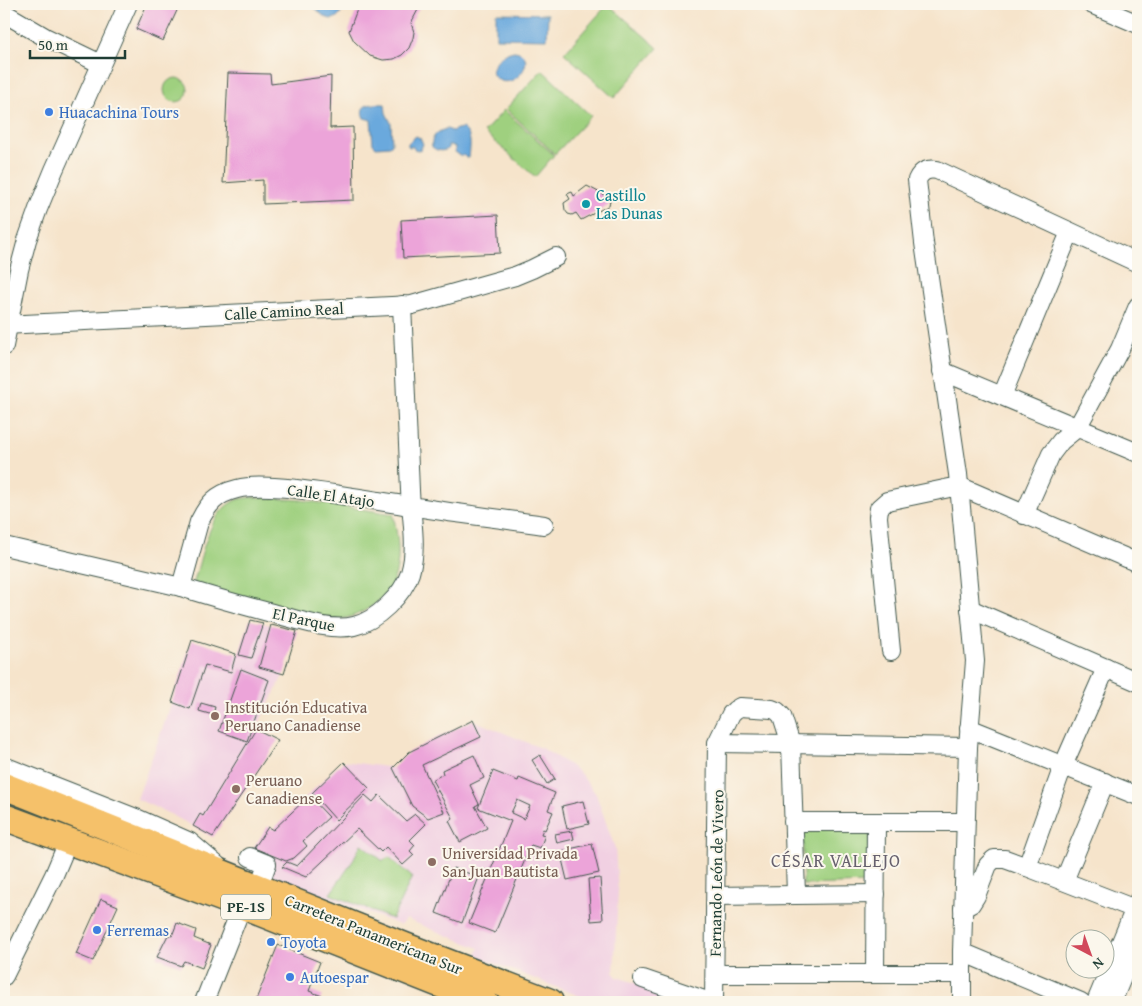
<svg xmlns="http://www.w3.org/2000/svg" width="1142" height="1006" font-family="'Gentium Book Plus',serif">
<rect width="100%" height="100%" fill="#fbf7ec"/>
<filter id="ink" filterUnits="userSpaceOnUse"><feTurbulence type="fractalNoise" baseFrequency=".02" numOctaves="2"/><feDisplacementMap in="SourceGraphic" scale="10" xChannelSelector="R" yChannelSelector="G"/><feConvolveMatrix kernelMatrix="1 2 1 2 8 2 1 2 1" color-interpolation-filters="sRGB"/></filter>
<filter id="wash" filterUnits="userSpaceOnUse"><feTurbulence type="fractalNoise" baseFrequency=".0096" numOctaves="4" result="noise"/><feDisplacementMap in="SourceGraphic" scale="20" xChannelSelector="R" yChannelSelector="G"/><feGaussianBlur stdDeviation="1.12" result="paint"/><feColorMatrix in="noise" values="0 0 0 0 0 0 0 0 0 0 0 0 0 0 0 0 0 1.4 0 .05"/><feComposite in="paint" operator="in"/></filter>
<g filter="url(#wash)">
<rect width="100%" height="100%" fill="#f6e4cb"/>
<g fill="#f1d0e2">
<polygon points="250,620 297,631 284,674 256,729 278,740 213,837 172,815 137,799 172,702 192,640 239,655"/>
<polygon points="473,720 543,749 568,764 580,773 596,794 615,848 618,891 614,973 617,977 693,1002 595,1002 476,956 479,948 406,919 400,925 246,867 253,848 268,826 273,829 343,761 393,768 409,752"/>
</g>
<g fill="#9fd07f" stroke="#5f865a">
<polygon points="608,4 658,48 614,98 564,53"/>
<polygon points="542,70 591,116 555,154 506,109"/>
<circle cx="176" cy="90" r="12"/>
<polygon points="504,110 554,155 535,177 484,132"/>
<path d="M253,497L301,500L393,514C401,550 404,587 369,608C356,616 346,619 332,620L193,585C201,560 208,513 234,501C239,498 247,498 253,497Z"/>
<polygon points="803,824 869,826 871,883 803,885"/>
<polygon points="361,844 383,861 389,857 412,877 392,919 330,894 351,864"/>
</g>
<g fill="#6ba9dd" stroke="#457388">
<path d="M311,4H346C344,7 342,12 339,15C330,26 318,11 311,4Z"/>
<polygon points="496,13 548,14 547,39 496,38"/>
<path d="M514,51C539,54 519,87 501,81C497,80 494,76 492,73C493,61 503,53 514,51Z"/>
<path d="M385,104L386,113L391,123L392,144L390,146L376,147L373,144L371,120L364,118C357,102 375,104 385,104Z"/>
<path d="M462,128C473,135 470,147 469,158L463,155L461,156L455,152V147L451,145H448V149C442,152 437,151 432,147C430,138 438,130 447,129L452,131L457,129Z"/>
<polygon points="416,136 420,138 423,144 421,149 418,150 414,149 412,146 410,147 408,146 408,143"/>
</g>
<g id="blocks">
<g fill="#eca4d9" fill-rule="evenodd">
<polygon points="147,4 180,4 163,41 136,29"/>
<polygon points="359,4 421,4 411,23 414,32 413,38 409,48 402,55 394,59 383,60 370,56 354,41 349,31"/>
<polygon points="228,73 270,74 271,84 331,76 330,128 353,127 354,200 263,204 263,180 223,183"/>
<polygon points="587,186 608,197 610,201 609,205 606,207 581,220 576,213 572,215 568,214 565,210 564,203 570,199 567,194 572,192 574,196"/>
<polygon points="498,215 500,253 403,258 401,220"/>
<polygon points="250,620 263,623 251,658 239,655"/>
<polygon points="271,625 297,631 284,674 259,667"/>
<polygon points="192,640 236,654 231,672 205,665 190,709 172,702"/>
<polygon points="241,669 269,680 247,741 219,731"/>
<polygon points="201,703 215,707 213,715 199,711"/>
<polygon points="473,720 481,737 422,765 444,812 428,818 412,806 393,768 409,752"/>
<polygon points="256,729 278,740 213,837 193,826 200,814 203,816"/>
<polygon points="474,755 484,778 470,785 479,804 475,806 487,828 460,842 449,821 453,818 432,780 443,774 442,770"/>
<polygon points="540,755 555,779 547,784 532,760"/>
<polygon points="344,762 369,788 336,820 312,793"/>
<path d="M493,771L518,781L519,778L555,793L548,810L553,812L545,830L543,829L541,834L545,835L540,848L531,845L495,933L469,923L511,821L478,808ZM517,800L530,806L524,819L511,813Z"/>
<polygon points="365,795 373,802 379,795 406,821 415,814 426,824 410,840 415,845 410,851 414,855 403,865 386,847 381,852 357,829 306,877 282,867 287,862 297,866"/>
<polygon points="309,796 329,817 303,841 307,846 294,858 286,861 254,848 268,827 273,830"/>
<polygon points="583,801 589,824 567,829 562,806"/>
<polygon points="572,831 574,839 557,843 555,834"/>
<polygon points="592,844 599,873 567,880 560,851"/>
<polygon points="453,868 479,877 462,923 436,913"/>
<polygon points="600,878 603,920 591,921 588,879"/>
<polygon points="101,899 118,906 93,961 76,954"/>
<polygon points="177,923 196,930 194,938 211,945 202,968 184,961 181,966 157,957 168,935 172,936"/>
<polygon points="278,945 320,962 309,991 322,996 319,1002 255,1002"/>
</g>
</g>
</g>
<g filter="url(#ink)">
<use href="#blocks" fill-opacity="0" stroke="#3f564b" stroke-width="1"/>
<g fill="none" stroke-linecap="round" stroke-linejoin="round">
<g stroke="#3f564b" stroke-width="20">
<g id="minor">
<polyline points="1091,4 1138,24"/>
<polyline points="4,13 45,37 101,64"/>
<polyline points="4,325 412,305 515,276 532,269 556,257"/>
<polyline points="4,346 19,270 27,240 38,209 54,170 128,4"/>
<polyline points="942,371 1138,453"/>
<polyline points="1002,396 1070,232"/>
<polyline points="1024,515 1051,454 1061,441 1077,428 1120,349 1138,306"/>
<path d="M4,546L181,587C211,597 242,605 272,613C295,619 331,632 354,626C376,621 403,595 410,573C418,546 411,518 410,490C407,429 405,367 402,305"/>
<path d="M181,587L199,522C208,504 216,494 237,489C253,485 271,487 287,488C326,492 365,499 404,505C450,513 497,518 544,525"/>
<polyline points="970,609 1138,682"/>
<polyline points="891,651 878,517 879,508 887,501 959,486 1138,563"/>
<polyline points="969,728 1138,796"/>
<polyline points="717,743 968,747"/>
<polyline points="4,766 136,818 190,842 217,865"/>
<polyline points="793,822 965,822"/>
<polyline points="250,857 267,864 255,897"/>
<polyline points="1027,867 1063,766 1106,668"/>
<polyline points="1064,881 1105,782"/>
<polyline points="716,896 876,894"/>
<polyline points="963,908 971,904 976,896 988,865 994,859 1005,859 1027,867 1135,909"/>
<polyline points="962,952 1081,1002"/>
<polyline points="715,974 962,974"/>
<polyline points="875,974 876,822"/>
<polyline points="4,976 54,875 68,842"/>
<polyline points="643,979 710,1002"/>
<polyline points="204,1002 246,896"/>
<polyline points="714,1002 717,743 731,714 735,710 740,707 772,709 777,711 782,716 791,744 796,894"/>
<path d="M962,1002V952L968,747L975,661L958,474L924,243L917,180C921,171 928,168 937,170L1138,263"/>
<polyline points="1096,1002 1138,901"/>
<polyline points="1112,1002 1138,939"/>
</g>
</g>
<g stroke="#3f564b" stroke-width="29">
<g id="highway">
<polyline points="4,786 405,946 550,1002"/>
<polyline points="4,817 243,906 485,1002"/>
</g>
</g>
<use href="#minor" stroke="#fff" stroke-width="18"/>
<use href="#highway" stroke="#f5c16b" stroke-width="26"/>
</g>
</g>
<g fill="#3f7fe0" stroke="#fbf7ec" stroke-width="2">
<circle cx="49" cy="112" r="5"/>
<circle cx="97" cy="930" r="5"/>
<circle cx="271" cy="942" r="5"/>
<circle cx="290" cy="977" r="5"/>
</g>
<circle fill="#0f9aa8" stroke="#fbf7ec" stroke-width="2" cx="586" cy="204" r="5"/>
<g fill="#8d6e63" stroke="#fbf7ec" stroke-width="2">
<circle cx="215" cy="716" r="5"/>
<circle cx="236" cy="789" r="5"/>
<circle cx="432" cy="862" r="5"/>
</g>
<g text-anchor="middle" stroke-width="4" stroke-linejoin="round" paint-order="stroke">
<rect fill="#fbf7ec" stroke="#61756b" stroke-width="1" x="221" y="894.5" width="50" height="25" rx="4"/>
<g font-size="15" font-weight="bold" fill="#1f3d34">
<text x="246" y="912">PE-1S</text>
</g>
<g font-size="16" fill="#366cbe" stroke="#fbf7ec" text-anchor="start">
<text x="59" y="118">Huacachina Tours</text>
<text x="107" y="936">Ferremas</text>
<text x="281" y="948">Toyota</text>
<text x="300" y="983">Autoespar</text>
</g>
<g font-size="16" fill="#0d838f" stroke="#fbf7ec" text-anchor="start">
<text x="596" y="201">Castillo<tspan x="596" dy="18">Las Dunas</tspan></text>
</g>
<g font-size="16" fill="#1f3d34" stroke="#fbf7ec">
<text transform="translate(284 311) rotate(-3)" y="6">Calle Camino Real</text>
<text transform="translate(331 495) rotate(8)" y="6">Calle El Atajo</text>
<text transform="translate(304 619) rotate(12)" y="6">El Parque</text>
<text transform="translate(716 873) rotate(-89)" y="6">Fernando León de Vivero</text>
<text transform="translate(374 934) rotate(22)" y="6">Carretera Panamericana Sur</text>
</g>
<g font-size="16" fill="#785e54" stroke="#fbf7ec" text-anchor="start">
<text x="225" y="713">Institución Educativa<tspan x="225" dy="18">Peruano Canadiense</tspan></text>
<text x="246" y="786">Peruano<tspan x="246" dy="18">Canadiense</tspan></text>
<text x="442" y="859">Universidad Privada<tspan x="442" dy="18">San Juan Bautista</tspan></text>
</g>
<g font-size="18" letter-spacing="1" fill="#67616e" stroke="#fbf7ec">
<text x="836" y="867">CÉSAR VALLEJO</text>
</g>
</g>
<rect width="1142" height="1006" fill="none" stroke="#fbf7ec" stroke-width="20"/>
<g transform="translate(1090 954) rotate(139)"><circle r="24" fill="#fbf7ec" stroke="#a3ada2"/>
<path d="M0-4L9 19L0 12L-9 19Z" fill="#d1495b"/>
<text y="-8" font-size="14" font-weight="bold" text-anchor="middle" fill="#1f3d34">N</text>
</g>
<path d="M30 50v8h95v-8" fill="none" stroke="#1f3d34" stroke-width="2.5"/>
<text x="38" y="50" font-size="15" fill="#1f3d34" stroke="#fbf7ec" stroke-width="4" paint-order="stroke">50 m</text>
</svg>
